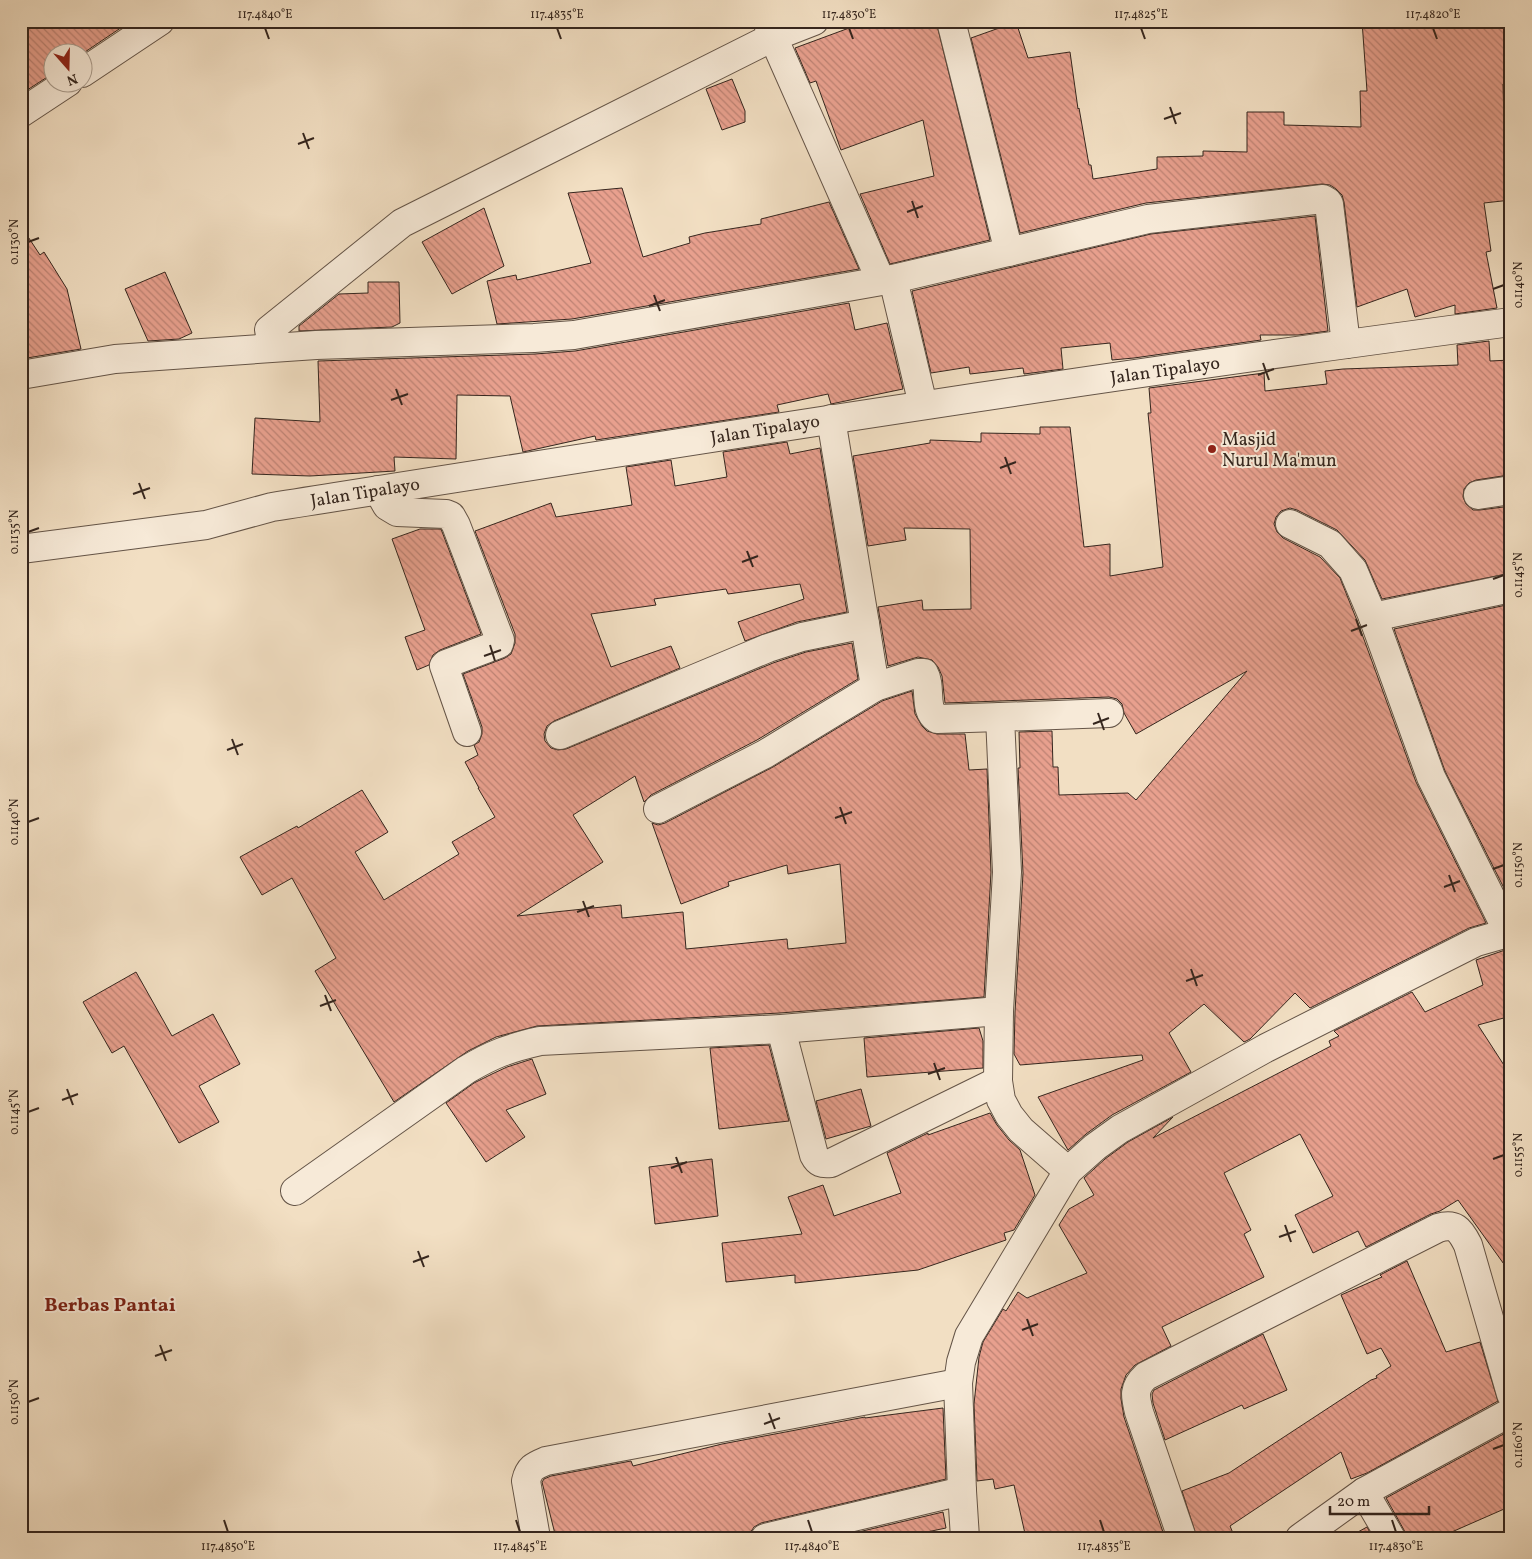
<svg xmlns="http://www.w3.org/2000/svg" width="1532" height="1559" font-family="Vollkorn,serif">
<defs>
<pattern id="building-back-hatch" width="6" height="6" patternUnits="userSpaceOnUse" patternTransform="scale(1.25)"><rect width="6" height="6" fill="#e8a08e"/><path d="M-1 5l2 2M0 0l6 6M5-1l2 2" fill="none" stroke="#bd8273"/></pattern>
</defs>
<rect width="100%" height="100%" fill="#f2dfc3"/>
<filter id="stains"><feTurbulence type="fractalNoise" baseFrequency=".004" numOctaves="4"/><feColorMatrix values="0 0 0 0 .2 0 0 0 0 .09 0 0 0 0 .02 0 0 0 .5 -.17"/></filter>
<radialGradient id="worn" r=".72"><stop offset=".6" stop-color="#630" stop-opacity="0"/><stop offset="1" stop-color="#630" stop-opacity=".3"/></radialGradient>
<g fill="url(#building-back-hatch)" stroke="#35261e">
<polygon points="21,21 131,21 82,54 82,52 52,52 52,74 21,94"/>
<polygon points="868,21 936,21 990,240 890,264 860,194 934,176 923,120 841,150 816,81 810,83 795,48"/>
<polygon points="1362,21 1511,21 1511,84 1503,84 1505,156 1511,156 1511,200 1484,203 1491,251 1486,252 1497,308 1455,314 1455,305 1415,317 1407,289 1357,307 1344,202 1342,195 1336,189 1330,185 1322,184 1146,203 1020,233 971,38 1016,22 1028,58 1070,52 1078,109 1079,108 1089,165 1091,165 1093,179 1157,169 1157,157 1203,156 1203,151 1247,152 1247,112 1284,112 1284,125 1361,127 1360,91 1367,91"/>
<polygon points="732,79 745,111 745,122 722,130 706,89"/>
<polygon points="622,188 643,257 690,243 689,237 705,233 761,224 761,219 829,202 859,269 572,319 497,324 487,281 516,275 517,280 591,263 568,193"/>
<polygon points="484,208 504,266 452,294 422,242"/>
<polygon points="1315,216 1328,331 1298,335 1260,335 1261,340 1134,358 1112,360 1110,343 1061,348 1063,369 1024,374 1023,368 970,374 969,367 931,373 912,291 1151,234"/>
<polygon points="21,226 40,255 44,252 67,289 81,349 21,359"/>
<polygon points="165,272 192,333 179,339 148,341 125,289"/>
<polygon points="368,282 399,282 400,323 392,327 299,331 299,326 339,294 368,293"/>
<polygon points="849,303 855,330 887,323 903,389 831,404 828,394 777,405 779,412 596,440 595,436 523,452 510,396 457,395 456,459 394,457 395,471 310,476 252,474 255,418 320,422 318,361 535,354 575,351"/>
<polygon points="1489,341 1490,361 1511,360 1511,444 1504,445 1509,475 1476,480 1469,483 1464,489 1463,497 1466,504 1473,510 1480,510 1511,506 1511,573 1382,599 1365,560 1337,530 1297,510 1290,508 1281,511 1276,517 1274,524 1277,532 1283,538 1320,557 1340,578 1358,623 1416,782 1486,923 1469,928 1310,1008 1295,993 1250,1039 1244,1042 1204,1004 1169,1033 1191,1072 1112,1115 1086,1134 1068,1150 1038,1097 1143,1060 1142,1055 1020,1065 1014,1054 1015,1012 1023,873 1018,768 1020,768 1019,732 1052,731 1053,767 1058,767 1059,795 1128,793 1136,800 1247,671 1136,734 1124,713 1122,704 1117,699 1109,697 945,703 942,676 938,667 932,660 918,657 888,666 878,607 922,600 923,610 971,609 970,529 904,528 906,540 868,546 853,456 930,443 930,440 981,442 981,433 1040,434 1040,427 1070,427 1084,547 1110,544 1110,576 1163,567 1148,413 1151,413 1149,388 1264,373 1265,391 1327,384 1325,371 1343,369 1458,365 1457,345"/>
<polygon points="787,442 790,454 820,448 847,612 797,622 745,641 738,622 804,599 800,584 728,594 726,589 654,599 656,605 591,614 611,667 671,646 680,668 554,721 547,726 544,734 545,741 551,748 558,750 566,749 773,663 806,652 852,643 858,679 757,740 651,795 644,802 635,776 573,815 603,862 517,916 621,905 622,918 683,912 686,949 787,939 788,949 846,943 840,864 788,874 787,865 728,882 729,886 681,904 652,823 658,825 665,823 773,767 882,701 912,691 915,714 922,726 927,731 937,734 965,734 969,770 987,769 991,872 984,997 780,1013 537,1026 496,1037 468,1051 394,1102 315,971 336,958 292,878 262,895 240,857 297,826 298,828 362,790 388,832 355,852 384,900 459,854 452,842 495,817 478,788 479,788 465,762 478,755 474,745 479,742 482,734 482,727 463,674 505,658 511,654 515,643 515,634 475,531 551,503 556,517 632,505 626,467 671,460 675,486 727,477 723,452"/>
<polygon points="420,529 441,529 481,634 440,650 433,655 429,665 417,670 405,637 425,630 392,539"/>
<polygon points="1511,604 1511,902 1445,771 1394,629"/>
<polygon points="1511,948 1511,1016 1478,1025 1511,1076 1511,1274 1458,1200 1440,1211 1431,1214 1366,1247 1358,1231 1313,1253 1295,1215 1333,1196 1300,1134 1224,1173 1251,1230 1244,1234 1264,1277 1162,1327 1171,1346 1135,1365 1126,1375 1121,1389 1121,1399 1124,1417 1165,1538 1026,1538 1014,1485 995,1489 993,1479 977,1481 974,1404 979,1357 983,1342 1003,1309 1006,1311 1018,1292 1027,1298 1087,1273 1059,1225 1069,1209 1094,1195 1084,1178 1105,1159 1128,1142 1173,1117 1153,1138 1331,1046 1329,1041 1339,1036 1334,1031 1412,992 1425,1012 1483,985 1476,960"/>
<polygon points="136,972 172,1036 213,1014 240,1064 199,1086 219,1122 179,1143 124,1046 112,1053 83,1002"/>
<polygon points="979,1028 983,1041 983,1068 867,1077 864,1038"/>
<polygon points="769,1045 789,1121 719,1129 710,1048"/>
<polygon points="532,1059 546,1094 506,1110 525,1137 486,1162 446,1103 474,1083 492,1074 507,1067"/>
<polygon points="861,1089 871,1126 826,1139 816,1101"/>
<polygon points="990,1113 997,1125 1009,1140 1020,1150 1035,1195 1014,1230 1004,1233 1006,1240 918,1270 795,1283 795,1275 726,1282 722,1243 802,1234 788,1197 823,1185 834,1216 901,1193 887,1153 928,1133 928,1135"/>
<polygon points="712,1159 718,1216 655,1224 649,1167"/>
<polygon points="1407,1261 1446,1352 1480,1342 1498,1401 1367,1473 1351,1479 1341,1452 1230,1526 1235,1538 1197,1538 1182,1491 1229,1473 1371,1380 1377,1378 1376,1376 1391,1366 1381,1348 1367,1354 1341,1295 1382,1277 1380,1275"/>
<polygon points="1263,1334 1287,1390 1244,1409 1242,1405 1165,1440 1153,1403 1152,1394 1154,1390"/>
<polygon points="943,1408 946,1479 761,1523 754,1527 750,1533 750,1538 556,1538 542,1482 544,1479 551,1476 631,1461 633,1466 722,1444 865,1417 865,1418"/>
<polygon points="1511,1430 1511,1506 1438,1538 1407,1538 1404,1530 1386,1498"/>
<polygon points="943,1512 946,1528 898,1538 833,1538"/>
<polygon points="1367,1527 1373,1538 1347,1538"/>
</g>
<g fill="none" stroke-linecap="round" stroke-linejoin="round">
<g stroke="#645447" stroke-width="30">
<g id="minor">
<polyline points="767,21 773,37 881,281"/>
<polyline points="951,21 1009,252"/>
<polyline points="82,73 160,21"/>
<polyline points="21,113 68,82"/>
<polyline points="893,279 923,405"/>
<polyline points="269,330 402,223 773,37 814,21"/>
<polyline points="21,375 115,359 316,345 534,338 574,335 893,279 1148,219 1323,199 1328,202 1329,204 1346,344"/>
<polyline points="378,490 387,506 397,512 446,514 451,516 456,525 500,640 499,644 446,664 444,666 467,732"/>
<polyline points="1478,495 1511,490"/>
<polyline points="1290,524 1330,544 1353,570 1373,617 1431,777 1508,932"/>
<path d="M21,549L206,525L272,507C684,442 1097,376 1511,322"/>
<polyline points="1373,617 1511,588"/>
<polyline points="865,624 875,687"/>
<polyline points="560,735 768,648 802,637 865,624 831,419"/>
<path d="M658,809L765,754L875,687L918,673H924C932,687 923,710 937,719L1000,717"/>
<path d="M781,1029L814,1155C818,1163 822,1164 831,1163L998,1081"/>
<polyline points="1068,1171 1021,1130 1009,1115 1001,1100 998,1081 999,1011 1007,872 1000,717 1109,713"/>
<path d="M295,1191L466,1070C493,1054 509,1048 540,1041L781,1029L999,1011"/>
<polyline points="1364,1492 1391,1538"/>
<path d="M536,1538L526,1481C529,1468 534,1466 546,1461L958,1383"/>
<polyline points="765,1538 962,1491"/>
<polyline points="965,1538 962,1491 958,1383 961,1362 969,1336 1068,1171 1095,1147 1120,1129 1266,1048 1476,942 1511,932"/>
<path d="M1182,1538L1139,1412C1135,1396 1133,1388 1146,1376L1438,1228C1455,1223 1460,1229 1468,1245L1511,1394"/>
<polyline points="1300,1538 1364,1492 1511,1412"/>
</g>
</g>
<use href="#minor" stroke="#f7ead8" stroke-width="28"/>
</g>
<path fill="none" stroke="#35261e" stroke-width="2" d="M265,28L269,39M557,28L561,39M849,28L853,39M1141,28L1145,39M1433,28L1437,39M1170,107L1176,124M1164,119L1181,113M303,133L309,149M298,144L314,138M912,201L918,218M907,212L923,206M28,242L39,238M1493,289L1504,285M654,295L660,311M649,306L665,300M1263,363L1269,380M1258,375L1274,369M396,389L402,405M391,400L408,394M1005,457L1011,474M1000,468L1016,462M139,483L145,499M133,494L150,488M28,532L39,528M747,551L753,567M742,562L758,556M1493,579L1504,575M1356,619L1362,636M1351,631L1367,625M490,645L495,661M484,656L501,650M1098,713L1104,730M1093,724L1109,718M232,739L238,755M227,750L243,744M840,807L846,824M835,818L852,812M28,822L39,818M1493,869L1504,865M1449,875L1455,892M1444,887L1460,881M583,901L589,917M577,912L594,906M1191,969L1197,986M1186,981L1203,975M325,995L331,1011M320,1006L336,1000M934,1063L940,1080M928,1074L945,1068M67,1089L73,1105M62,1100L78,1094M28,1112L39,1108M676,1157L682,1173M1493,1159L1504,1155M671,1168L687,1162M1285,1225L1291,1242M1279,1237L1296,1231M418,1251L424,1267M413,1262L429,1256M1027,1319L1033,1336M1022,1330L1038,1324M160,1345L166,1361M155,1356L172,1350M28,1402L39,1398M769,1413L775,1429M764,1424L780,1418M1493,1449L1504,1445M224,1520L228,1532M516,1520L520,1532M808,1520L812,1532M1100,1520L1104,1532M1392,1520L1396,1532"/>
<circle fill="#8f2418" stroke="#f7ead8" stroke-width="2" cx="1212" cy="449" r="5"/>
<g text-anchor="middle" stroke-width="4" stroke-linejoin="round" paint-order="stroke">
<g font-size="18" fill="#35261e" stroke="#f7ead8">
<text transform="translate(1165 370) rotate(-8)" y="6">Jalan Tipalayo</text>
<text transform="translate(765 429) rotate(-9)" y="6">Jalan Tipalayo</text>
<text transform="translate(365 492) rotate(-9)" y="6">Jalan Tipalayo</text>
</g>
<g font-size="18" fill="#35261e" stroke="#f7ead8" text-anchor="start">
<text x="1222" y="445">Masjid<tspan x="1222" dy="21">Nurul Ma'mun</tspan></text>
</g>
<g font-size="20" font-weight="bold" fill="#7a1f14" stroke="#f7ead8">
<text x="110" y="1311">Berbas Pantai</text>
</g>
</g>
<rect width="1532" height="1559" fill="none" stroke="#f2dfc3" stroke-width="55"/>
<g transform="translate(68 68) rotate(160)"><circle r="24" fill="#f7ead8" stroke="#a99c8e"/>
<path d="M0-4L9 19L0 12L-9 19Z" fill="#8f2418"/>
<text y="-8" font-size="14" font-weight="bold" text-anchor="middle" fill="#35261e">N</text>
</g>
<path d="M1330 1506v8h99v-8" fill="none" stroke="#35261e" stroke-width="2.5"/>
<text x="1337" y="1506" font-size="15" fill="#35261e" stroke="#f7ead8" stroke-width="4" paint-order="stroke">20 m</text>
<rect x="28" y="28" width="1476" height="1504" fill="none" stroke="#35261e" stroke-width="2"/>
<g font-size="12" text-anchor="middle" fill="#35261e">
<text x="265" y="18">117.4840°E</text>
<text x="557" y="18">117.4835°E</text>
<text x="849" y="18">117.4830°E</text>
<text x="1141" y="18">117.4825°E</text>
<text x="1433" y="18">117.4820°E</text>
<text transform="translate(14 242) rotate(-90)" y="4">0.1130°N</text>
<text transform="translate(1518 285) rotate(-90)" y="4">0.1140°N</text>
<text transform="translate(14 532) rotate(-90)" y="4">0.1135°N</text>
<text transform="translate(1518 575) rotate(-90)" y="4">0.1145°N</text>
<text transform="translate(14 822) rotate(-90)" y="4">0.1140°N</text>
<text transform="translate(1518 865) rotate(-90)" y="4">0.1150°N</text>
<text transform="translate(14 1112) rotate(-90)" y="4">0.1145°N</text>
<text transform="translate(1518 1155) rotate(-90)" y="4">0.1155°N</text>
<text transform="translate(14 1402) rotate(-90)" y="4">0.1150°N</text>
<text transform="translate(1518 1445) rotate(-90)" y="4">0.1160°N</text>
<text x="228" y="1550">117.4850°E</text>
<text x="520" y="1550">117.4845°E</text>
<text x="812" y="1550">117.4840°E</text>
<text x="1104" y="1550">117.4835°E</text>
<text x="1396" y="1550">117.4830°E</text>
</g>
<rect width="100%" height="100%" filter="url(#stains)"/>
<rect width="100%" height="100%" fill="url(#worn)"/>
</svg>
